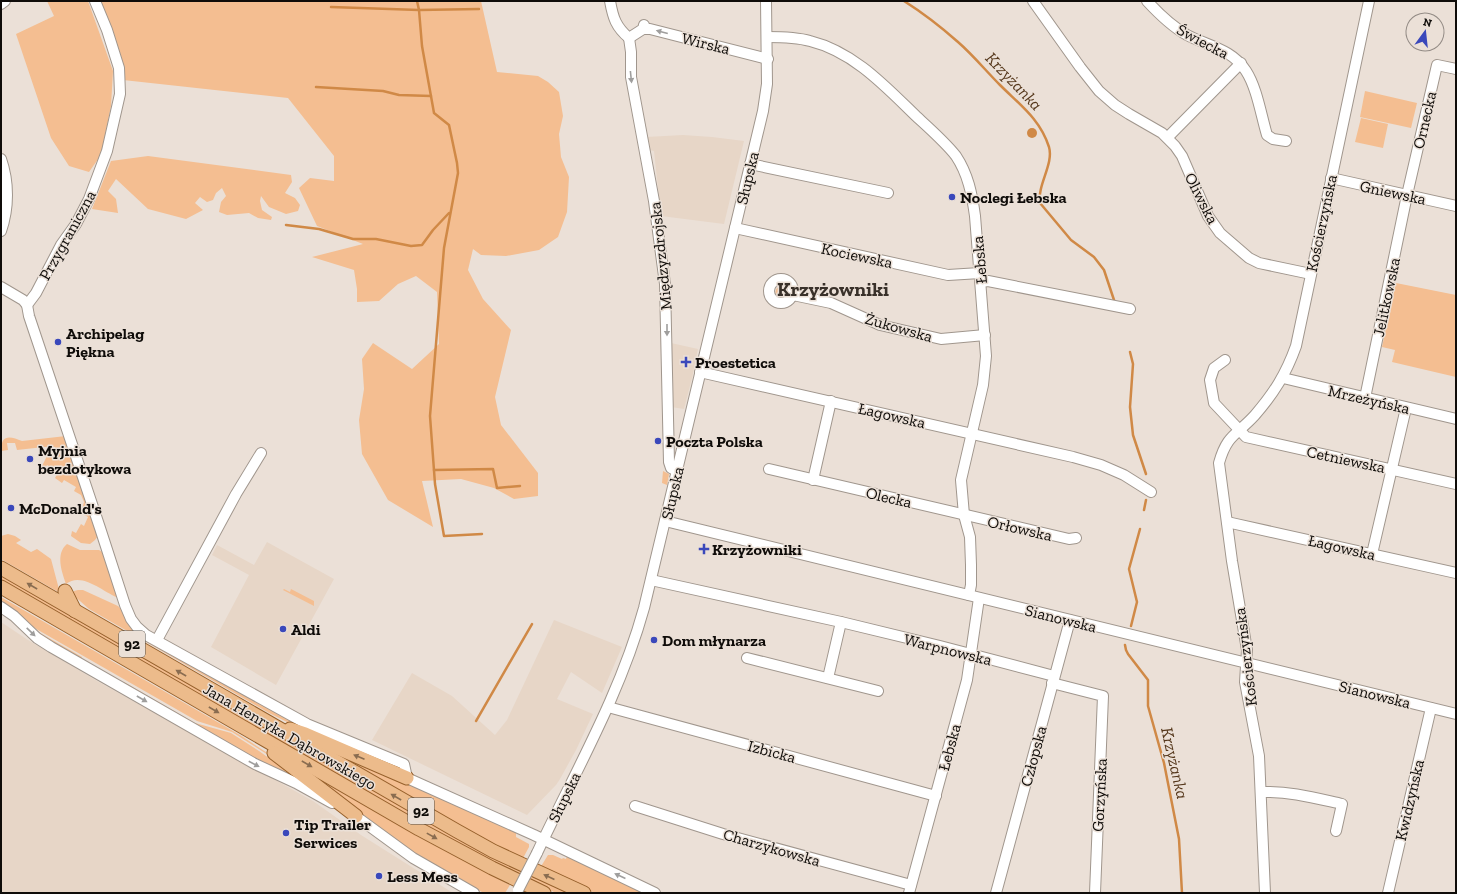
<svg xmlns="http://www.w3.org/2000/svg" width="1457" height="894" font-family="'Zilla Slab',serif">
<rect width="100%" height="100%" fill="#ebe0d7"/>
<g fill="#e7d6c7">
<polygon points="683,135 712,137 744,141 724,224 661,216 654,151 649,150 646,137"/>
<polygon points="671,343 698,349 692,378 684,409 671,407"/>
<polygon points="267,542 334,579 276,685 211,647 249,575 212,555 217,545 254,565"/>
<polygon points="554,620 622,647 602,693 571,672 557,699 593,714 576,750 560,779 556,785 527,815 372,740 412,673 452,696 495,735 507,720"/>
<polygon points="1,622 28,640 97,681 313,801 361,835 453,893 1,893"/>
</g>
<g fill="#f4be91">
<polygon points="47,1 88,1 113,71 111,106 101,155 89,172 69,166 51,138 16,34 54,16"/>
<polygon points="97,1 481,1 497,72 538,76 548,82 559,92 563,116 559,134 561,157 569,177 567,212 558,237 539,250 506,256 481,255 473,249 468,270 483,299 511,330 495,397 501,425 538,473 538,496 514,499 494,488 461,479 422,481 433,527 388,500 362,454 359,420 364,389 362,359 373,343 412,369 439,344 437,292 416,276 398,284 379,301 357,302 357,289 354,270 312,257 363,244 317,226 299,188 310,178 334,181 334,156 288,98 123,80"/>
<polygon points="1365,91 1417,103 1411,128 1360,117"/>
<polygon points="1361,118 1388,124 1383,148 1355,142"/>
<polygon points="148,156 291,175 292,182 285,193 295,198 300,205 298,211 286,214 269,207 261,196 260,201 262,210 272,217 271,220 258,218 249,213 227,215 219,212 221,202 226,196 222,188 216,193 213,200 207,202 200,197 195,203 203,210 186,219 148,209 116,179 108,191 116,199 118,213 92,209 111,161"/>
<polygon points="1396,283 1456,295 1456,377 1392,362 1395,350 1382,347"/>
<circle cx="781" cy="292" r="5.5"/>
<path d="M66,436L98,536L95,540L90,544L81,543L71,536L72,531L76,533L81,524L84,526L88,517L81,513L84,502L81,495L74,491L76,487L64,480L62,483L55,478L59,471L57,470L54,473L51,471L52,468L47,465L43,472L40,470L47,456L55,457V447H44L17,450L15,443H7L8,450L1,451C1,433 11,437 22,441Z"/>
<polygon points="663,471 669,474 667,485 662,483"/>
<polygon points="8,534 15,536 21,540 16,543 31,552 37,549 51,559 60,593 1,559 1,536"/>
<path d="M67,544L80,550H99L104,553L119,598C104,593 82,571 66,584C62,572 55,554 67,544Z"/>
<polygon points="1,574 573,893 556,893 479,856 1,582"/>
<polygon points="284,589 290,592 291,589 314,601 314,606 283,590"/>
<polygon points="78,590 83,590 118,606 124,612 133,628 395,766 394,766 307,732 269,713 89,609 72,594 74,591"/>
<polygon points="1,597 240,735 272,756 273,758 232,732 197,721 38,630 23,621 1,605"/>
<polygon points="28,626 82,657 80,661"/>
<polygon points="124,682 195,723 231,733 259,751 294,776 295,781 122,685"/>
<polygon points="302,737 516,832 516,837 529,844 529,847 522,860 495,846"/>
<polygon points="320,781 322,781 419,837 510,885 505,893 484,893 458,880 395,842"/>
<polygon points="548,855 553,855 562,859 563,858 566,859 567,856 645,893 595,893 540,868"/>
</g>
<circle fill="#d08946" cx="1032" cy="133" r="5"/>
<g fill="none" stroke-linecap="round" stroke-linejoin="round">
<g stroke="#d08946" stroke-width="2.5">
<polyline points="417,1 419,10 422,46 434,113 449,125 457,163 458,173 444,248 430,416 435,484 444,536 482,534"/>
<path d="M904,1C923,13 941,27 958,42C973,55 986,71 1000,85C1020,105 1040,119 1049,147C1054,164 1037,185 1040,203L1071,240L1094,257L1104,270L1114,300"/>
<polyline points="331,7 419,10 479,9"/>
<polyline points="316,87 383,91 399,95 431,96"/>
<polyline points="286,225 319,229 353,239 376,239 411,246 422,245 433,230 449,213"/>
<polyline points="1130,352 1133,364 1130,407 1133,435 1146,474"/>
<polyline points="434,470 493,469 497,488 520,486"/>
<polyline points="1144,510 1146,500"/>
<polyline points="1131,626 1137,602 1129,569 1140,529"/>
<polyline points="1125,645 1126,650 1128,654 1148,680 1148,706 1164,763 1179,839 1182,893"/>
<polyline points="476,721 532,624"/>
</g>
<g stroke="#a0968d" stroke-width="12">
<g id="minor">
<path d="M610,1C613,18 616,27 629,38L643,29L644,25"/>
<polyline points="1033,1 1080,67 1099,91 1115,105 1129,114 1162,133 1175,146 1182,156 1208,216 1220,233 1249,258 1259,263 1311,274"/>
<path d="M1147,1C1159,14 1171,26 1187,35C1208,46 1232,49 1246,71C1257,88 1261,115 1267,135L1273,139L1286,141"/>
<polyline points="1,4 5,1"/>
<polyline points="643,29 650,29 768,59"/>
<path d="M767,37C781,37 796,37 810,41C854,52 885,86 917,117C929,128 946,143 956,156C968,174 972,194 975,216L986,356L983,385L961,480L964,515L970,537L971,565V585L969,595"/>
<polyline points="629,38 631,52 631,77 654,201 665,284 669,462 671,468 677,471"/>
<polyline points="1168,137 1241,63"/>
<path d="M1,159C9,182 9,208 1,231"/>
<polyline points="750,164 888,193"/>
<polyline points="1331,178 1456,206"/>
<polyline points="735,228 948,275 980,273"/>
<circle cx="781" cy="291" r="12"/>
<polyline points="981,282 988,281 1130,309"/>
<polyline points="1,287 23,300 27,305 29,316 100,528 125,605 131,619 137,627 146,635 307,724 404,764 407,778 534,835 655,893"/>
<polyline points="793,295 831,303 880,325 941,339 985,335"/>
<polyline points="27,305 36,293 61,245 76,224 89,199 107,151 120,94 119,68 107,30 95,1"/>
<polyline points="1225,360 1214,368 1210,380 1214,403 1246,437 1456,484"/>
<polyline points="700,372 1073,457 1101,465 1124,475 1151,492"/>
<polyline points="1283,378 1456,419"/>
<polyline points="1365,398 1407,195 1437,65 1456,69"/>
<polyline points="769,469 1069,539 1076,538"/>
<polyline points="813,480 831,401"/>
<polyline points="665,521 1456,714"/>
<polyline points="1227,522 1456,573"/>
<polyline points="1372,554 1406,408"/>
<polyline points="651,580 841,622 940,646 1054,676"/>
<polyline points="1,607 14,616 37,638 51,647 255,764 296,783 332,803"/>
<polyline points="157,640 236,494 261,453"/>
<polyline points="747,658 878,691"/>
<polyline points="828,678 841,622"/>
<polyline points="1052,683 1103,696 1095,893"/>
<polyline points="608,707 936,796"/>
<path d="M1261,792C1289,791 1315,798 1342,804L1336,831"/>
<polyline points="635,806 723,834 911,885"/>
<polyline points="350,812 413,858 474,893"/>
<path d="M537,853C575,772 620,695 644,608L763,111L767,84L766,1"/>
<polyline points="909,893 967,680 979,598"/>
<polyline points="996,893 1070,620"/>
<path d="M1265,893L1259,756L1245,682L1247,650L1232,561L1219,463C1227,434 1237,435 1255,415C1274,393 1286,374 1296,346L1369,1"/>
<polyline points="1388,893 1431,708"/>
</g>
</g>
<g stroke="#96602b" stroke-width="15">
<g id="major">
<polyline points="1,568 457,831 493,851 584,893"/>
<polyline points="1,587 419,829 492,868 544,893"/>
<polyline points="65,591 75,611"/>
<polyline points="290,729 305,734 407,778"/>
<polyline points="274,753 356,816"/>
</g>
</g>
<use href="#minor" stroke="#fff" stroke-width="10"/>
<use href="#major" stroke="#ecbb8b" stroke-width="13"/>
<g stroke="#a0968d" stroke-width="12" stroke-linecap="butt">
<polyline id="minor-bridge" points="518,890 537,853"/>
</g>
<use href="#minor-bridge" stroke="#fff" stroke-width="10"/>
</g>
<defs><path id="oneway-solid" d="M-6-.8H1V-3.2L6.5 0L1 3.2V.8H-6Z"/></defs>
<g fill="#9f9e9d">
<use href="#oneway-solid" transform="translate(662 32) rotate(-165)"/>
<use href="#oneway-solid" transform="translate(631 77) rotate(84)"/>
<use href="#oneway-solid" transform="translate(667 330) rotate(90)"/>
<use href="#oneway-solid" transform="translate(31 632) rotate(44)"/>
<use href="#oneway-solid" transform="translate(142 699) rotate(30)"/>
<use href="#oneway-solid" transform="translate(254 764) rotate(28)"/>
<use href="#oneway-solid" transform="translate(620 876) rotate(-155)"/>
</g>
<g fill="#896c50">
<use href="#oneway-solid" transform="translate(32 586) rotate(-150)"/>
<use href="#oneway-solid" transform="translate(181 673) rotate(-150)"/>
<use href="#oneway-solid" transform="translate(214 710) rotate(30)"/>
<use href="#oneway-solid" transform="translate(359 757) rotate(-157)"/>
<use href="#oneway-solid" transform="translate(307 764) rotate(30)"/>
<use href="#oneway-solid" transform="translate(396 797) rotate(-150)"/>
<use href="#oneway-solid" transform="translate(432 836) rotate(29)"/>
<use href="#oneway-solid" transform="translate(549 877) rotate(-155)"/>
</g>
<g fill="#3a48bb" stroke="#ebe0d7" stroke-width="1.5">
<circle cx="952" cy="197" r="4"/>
<circle cx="58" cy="342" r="4"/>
<path d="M684 356h4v4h4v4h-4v4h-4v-4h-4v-4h4z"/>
<circle cx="658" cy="441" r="4"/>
<circle cx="30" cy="459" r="4"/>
<circle cx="11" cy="508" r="4"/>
<path d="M702 543h4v4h4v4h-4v4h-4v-4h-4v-4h4z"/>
<circle cx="283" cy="629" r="4"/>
<circle cx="654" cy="640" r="4"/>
<circle cx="286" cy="833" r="4"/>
<circle cx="379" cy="876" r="4"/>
</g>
<g text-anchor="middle" stroke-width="3" stroke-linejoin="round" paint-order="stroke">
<g fill="#ebe0d7" stroke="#514c47" stroke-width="1">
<rect x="119" y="631" width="26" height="26" rx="3"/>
<rect x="408" y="798" width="26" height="26" rx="3"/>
</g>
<g font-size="15" font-weight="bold" fill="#0f0c09">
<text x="132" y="649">92</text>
<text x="421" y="816">92</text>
</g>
<g font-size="16" fill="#0f0c09" stroke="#ebe0d7">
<text transform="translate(1203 41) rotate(28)" y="6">Świecka</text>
<text transform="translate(706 43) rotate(14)" y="6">Wirska</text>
<text transform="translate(1424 120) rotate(-77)" y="6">Ornecka</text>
<text transform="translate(747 178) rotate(-77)" y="6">Słupska</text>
<text transform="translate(1393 192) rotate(12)" y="6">Gniewska</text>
<text transform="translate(1202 198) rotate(63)" y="6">Oliwska</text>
<text transform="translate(1321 223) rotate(-78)" y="6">Kościerzyńska</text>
<text transform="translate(67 235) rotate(-61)" y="6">Przygraniczna</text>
<text transform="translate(857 255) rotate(12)" y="6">Kociewska</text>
<text transform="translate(660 256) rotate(-96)" y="6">Międzyzdrojska</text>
<text transform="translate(979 260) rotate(-95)" y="6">Łebska</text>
<text transform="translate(1386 297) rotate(-78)" y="6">Jelitkowska</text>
<text transform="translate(899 327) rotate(16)" y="6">Żukowska</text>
<text transform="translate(1369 399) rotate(13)" y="6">Mrzeżyńska</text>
<text transform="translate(892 415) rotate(13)" y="6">Łagowska</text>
<text transform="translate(1346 459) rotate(12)" y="6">Cetniewska</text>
<text transform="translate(672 493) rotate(-77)" y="6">Słupska</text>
<text transform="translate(889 497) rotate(13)" y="6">Olecka</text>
<text transform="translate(1020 528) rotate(13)" y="6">Orłowska</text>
<text transform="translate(1342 547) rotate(13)" y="6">Łagowska</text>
<text transform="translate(1061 618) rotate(14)" y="6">Sianowska</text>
<text transform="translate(948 649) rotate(14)" y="6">Warpnowska</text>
<text transform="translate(1245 657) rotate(-97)" y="6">Kościerzyńska</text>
<text transform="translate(1375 694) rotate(14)" y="6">Sianowska</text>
<text transform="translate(290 736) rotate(30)" y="6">Jana Henryka Dąbrowskiego</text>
<text transform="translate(949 747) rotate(-75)" y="6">Łebska</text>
<text transform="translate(772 751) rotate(15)" y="6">Izbicka</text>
<text transform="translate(1033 756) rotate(-75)" y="6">Człopska</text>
<text transform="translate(1099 795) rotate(-87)" y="6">Gorzyńska</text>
<text transform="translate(564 797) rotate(-64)" y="6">Słupska</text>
<text transform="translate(1409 800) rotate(-77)" y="6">Kwidzyńska</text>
<text transform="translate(772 847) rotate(16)" y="6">Charzykowska</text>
</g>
<g font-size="16" font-weight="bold" fill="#0f0c09" stroke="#ebe0d7" text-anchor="start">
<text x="960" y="203">Noclegi Łebska</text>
<text x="66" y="339">Archipelag<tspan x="66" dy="18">Piękna</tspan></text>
<text x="695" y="368">Proestetica</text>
<text x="666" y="447">Poczta Polska</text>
<text x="38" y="456">Myjnia<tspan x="38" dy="18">bezdotykowa</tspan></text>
<text x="19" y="514">McDonald's</text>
<text x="712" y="555">Krzyżowniki</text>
<text x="291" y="635">Aldi</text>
<text x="662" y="646">Dom młynarza</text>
<text x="294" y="830">Tip Trailer<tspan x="294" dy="18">Serwices</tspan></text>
<text x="387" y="882">Less Mess</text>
</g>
<g font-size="17" font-style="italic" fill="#55371b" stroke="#ebe0d7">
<text transform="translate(1014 81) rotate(46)" y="6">Krzyżanka</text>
<text transform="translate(1175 763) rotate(77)" y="6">Krzyżanka</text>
</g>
<g font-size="20" font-weight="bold" fill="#39312a" stroke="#ebe0d7">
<text x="833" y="296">Krzyżowniki</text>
</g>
</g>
<rect width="1457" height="894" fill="none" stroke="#0f0c09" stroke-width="4"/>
<g transform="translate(1425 32) rotate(15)"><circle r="19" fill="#ebe0d7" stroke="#938b85"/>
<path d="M0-3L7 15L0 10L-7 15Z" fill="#3a48bb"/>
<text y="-6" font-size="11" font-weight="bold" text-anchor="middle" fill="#0f0c09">N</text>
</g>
</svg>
